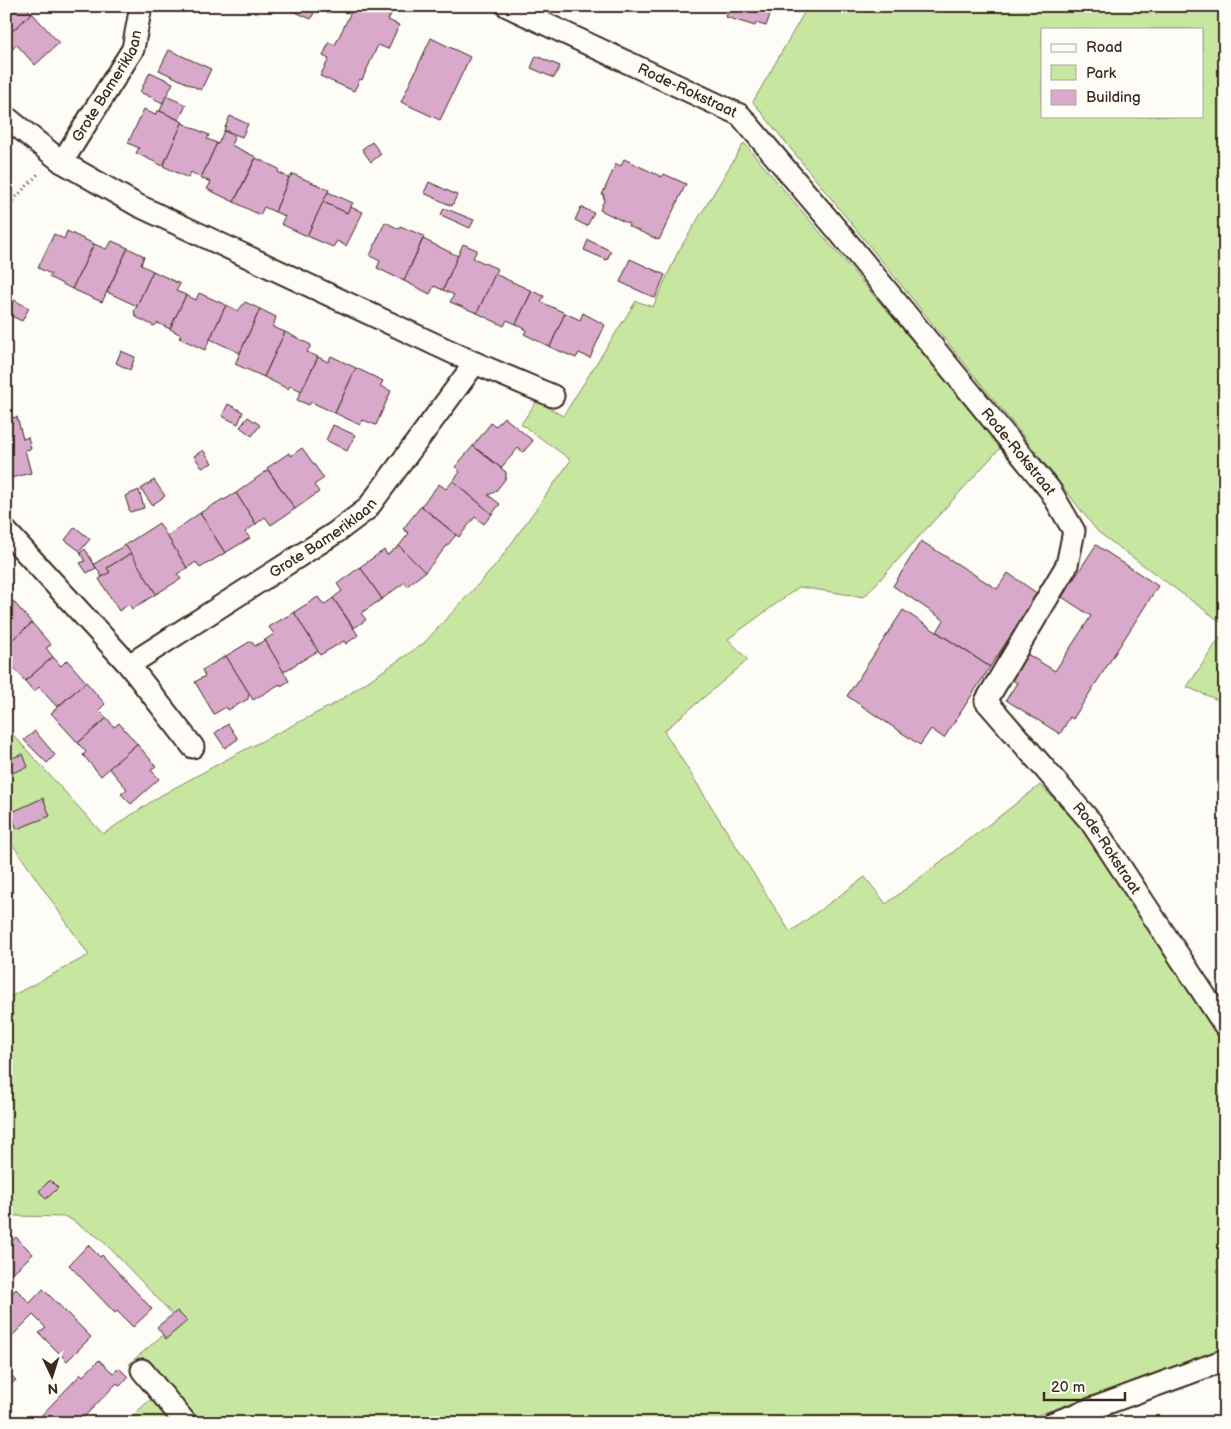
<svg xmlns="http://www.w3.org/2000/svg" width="1231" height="1429" font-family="'Balsamiq Sans',sans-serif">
<rect width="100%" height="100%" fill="#fdfcf7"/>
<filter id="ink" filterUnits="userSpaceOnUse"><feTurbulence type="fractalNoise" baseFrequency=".02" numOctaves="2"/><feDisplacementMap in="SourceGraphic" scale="10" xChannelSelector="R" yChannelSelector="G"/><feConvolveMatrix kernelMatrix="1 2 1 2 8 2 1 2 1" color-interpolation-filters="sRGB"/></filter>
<g filter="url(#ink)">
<g fill="#c7e7a0" stroke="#81885f" fill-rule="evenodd">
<path d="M808,6H1225V625L1098,532L1020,432L753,102ZM1042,29H1202V116H1042Z"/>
<polygon points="744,143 1002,446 864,597 799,587 728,639 748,660 664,731 790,932 865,877 886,904 1040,785 1074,818 1194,992 1225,1042 1225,1348 1016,1423 125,1423 156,1394 129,1364 179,1321 101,1239 67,1217 15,1216 6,1226 6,999 89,955 6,835 6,727 103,834 160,796 231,757 336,703 424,643 496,565 571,460 521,424 537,401 563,416 636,301 653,307 678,252"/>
<polygon points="1225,630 1225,703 1187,687"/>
</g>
<g fill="#d8a9ca" stroke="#3b2a1e">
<polygon points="6,6 25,6 32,13 6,37"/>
<polygon points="282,6 317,6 311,19"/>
<polygon points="354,6 359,6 371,11 373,6 391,6 394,8 388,20 399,25 388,49 378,45 362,80 360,79 354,91 320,76 329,59 323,56 329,42 335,45"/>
<polygon points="730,6 773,6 766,26 756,23 755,26 726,17"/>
<polygon points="32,13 59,43 35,65 17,45 6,54 6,37"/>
<polygon points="431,38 470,57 440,120 401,102"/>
<polygon points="169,50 211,69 201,90 159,70"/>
<polygon points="536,56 560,66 554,78 531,68"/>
<polygon points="150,72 173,83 163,103 140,92"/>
<polygon points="166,96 186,105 179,120 160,111"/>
<polygon points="144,109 155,115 157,111 160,111 183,122 163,166 136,153 139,148 128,143"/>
<polygon points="230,116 248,124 242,137 224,130"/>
<polygon points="182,123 209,135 207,139 217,143 201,178 191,172 188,178 163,166"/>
<polygon points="224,131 235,136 231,145 256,157 234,202 207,189 211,182 201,178 217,143 218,144"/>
<polygon points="372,142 381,154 371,162 362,149"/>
<polygon points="256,158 279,169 278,172 289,178 275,212 264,207 260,215 234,202"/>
<polygon points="624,159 662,177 664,174 686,184 659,240 628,226 629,224 600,210 605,198 603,198 604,195 602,195 616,164 621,166"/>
<polygon points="293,174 329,190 307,236 281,224 285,216 275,212 289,178"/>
<polygon points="429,182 457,195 452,206 424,193"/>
<polygon points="328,192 353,203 347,213 323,202"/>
<polygon points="323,202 347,213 350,207 363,212 346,246 337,241 333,247 307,236"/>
<polygon points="581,207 594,213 587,226 575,220"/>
<polygon points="444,208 474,220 470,228 441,215"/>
<polygon points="385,222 399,229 400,226 424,236 404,281 377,268 380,261 370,256"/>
<polygon points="67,231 94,244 72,289 49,277 51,274 38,268 54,234 64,239"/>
<polygon points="423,239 458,256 443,290 434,286 430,294 404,281"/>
<polygon points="588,240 611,251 607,260 584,250"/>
<polygon points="112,241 128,248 102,302 72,289 94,244 106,249"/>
<polygon points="463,244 477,250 473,258 498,269 477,313 450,302 454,295 443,290"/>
<polygon points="128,248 144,256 141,265 153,271 137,306 107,292"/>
<polygon points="630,259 665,275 655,298 620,282"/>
<polygon points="153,271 180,284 176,291 186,295 170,329 158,323 154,326 136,317 134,312"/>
<polygon points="495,274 532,291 516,324 507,320 504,326 477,313"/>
<polygon points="532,291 544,296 541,302 565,313 550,347 524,334 527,330 516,324"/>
<polygon points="199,293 226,305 205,350 179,338 181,335 170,329 186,295 196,300"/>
<polygon points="14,300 29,308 22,321 7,314"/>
<polygon points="245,302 260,309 240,353 210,339 226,305 238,311"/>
<polygon points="260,309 276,317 273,327 285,332 264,377 235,364"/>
<polygon points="565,313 580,320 583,313 605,325 590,358 579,353 576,358 550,347"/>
<polygon points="285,332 311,345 307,352 318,357 302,391 290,386 288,389 264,377"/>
<polygon points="121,351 135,357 130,370 116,363"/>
<polygon points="331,356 356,368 335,413 311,402 309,405 297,400 318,357 328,362"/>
<polygon points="356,368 383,381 380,386 391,391 376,425 363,420 360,425 335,413"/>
<polygon points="228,404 243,412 238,424 222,416"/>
<polygon points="17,417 23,439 28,437 31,449 25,450 31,473 6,479 6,419"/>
<polygon points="248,417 260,425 252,436 240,427"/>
<polygon points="504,417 533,441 523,452 518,448 501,468 473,446 491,423 496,426"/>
<polygon points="333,425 355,435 347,451 326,440"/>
<polygon points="473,446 506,472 506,478 495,492 488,495 500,504 492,514 453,481 460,472 455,467"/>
<polygon points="302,448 324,478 314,485 319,492 295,509 267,468 289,453 291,456"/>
<polygon points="203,450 212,463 202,468 194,456"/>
<polygon points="268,470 295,509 271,525 265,517 256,524 236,493"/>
<polygon points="154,480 165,496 152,505 141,489"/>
<polygon points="453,481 492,514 484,524 475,517 459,537 421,506 439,484 446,489"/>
<polygon points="139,490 144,508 130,512 125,496"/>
<polygon points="236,493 256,524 245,532 250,538 225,553 200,513 223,499 224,500"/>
<polygon points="421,506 456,535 425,572 399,546 409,533 403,529"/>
<polygon points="200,513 225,553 200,568 196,562 187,568 167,536"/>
<polygon points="159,523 187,568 177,574 181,579 156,594 125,545"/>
<polygon points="75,527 90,539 80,551 65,540"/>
<polygon points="921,541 997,589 1008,573 1038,594 990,667 937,632 944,620 893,586"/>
<polygon points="125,545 131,553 107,568 110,572 102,577 94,564"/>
<polygon points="1096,545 1158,586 1073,719 1070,717 1060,734 1006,700 1017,683 1006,676 1022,651 1055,671 1091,616 1062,597"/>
<polygon points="399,546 425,572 407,586 405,582 382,599 360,567 384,550 387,555"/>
<polygon points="85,549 96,568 87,573 80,563 85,561 80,553"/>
<polygon points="131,553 156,594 132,609 129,604 119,611 99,579 110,572 107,568"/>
<polygon points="360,567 382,599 361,613 366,620 354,628 333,598 342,591 337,584"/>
<polygon points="318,597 324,605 333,598 358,635 346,644 344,641 320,655 294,612"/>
<polygon points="13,601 32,623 6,645 6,602 9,605"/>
<polygon points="903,610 990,667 944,738 931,729 920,745 847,696"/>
<polygon points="294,612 318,651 283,672 265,640 274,634 269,627"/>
<polygon points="32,623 51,645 46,648 53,657 25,681 6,659 6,645"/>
<polygon points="265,640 289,681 281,686 280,684 253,700 226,656 251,641 255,646"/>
<polygon points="226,656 249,693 248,699 228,710 226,707 214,714 195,682 205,676 202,670"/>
<polygon points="53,657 61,666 67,660 86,682 57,707 39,687 34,692 25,681"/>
<polygon points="86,682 105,704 99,710 107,718 78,743 51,713"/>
<polygon points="107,718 114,727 119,723 137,744 101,776 83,755 86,752 78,743"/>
<polygon points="228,724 238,739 225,748 215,733"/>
<polygon points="35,731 55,755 47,763 24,740"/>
<polygon points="137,744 156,766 151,770 159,779 131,804 121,794 127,789 109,768"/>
<polygon points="23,754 28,767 6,775 6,760"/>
<polygon points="43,798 50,816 17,829 10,813"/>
<polygon points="50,1180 58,1188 46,1199 39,1191"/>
<polygon points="16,1237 33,1254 6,1279 6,1246"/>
<polygon points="88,1245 100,1257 102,1255 152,1309 133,1327 117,1311 115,1313 69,1265"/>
<polygon points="16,1289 30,1303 43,1289 91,1337 67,1361 39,1333 46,1328 33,1315 6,1342 6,1299"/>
<polygon points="177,1311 187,1321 166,1339 157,1327"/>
<polygon points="99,1360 113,1373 119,1368 128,1377 120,1386 117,1383 78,1423 34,1423 81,1374 83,1376"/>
<polygon points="6,1371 16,1380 6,1389"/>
</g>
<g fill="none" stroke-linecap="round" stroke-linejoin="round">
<g stroke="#3b2a1e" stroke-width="25">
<g id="street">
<path id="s1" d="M507,6L740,115L839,232L1050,490L1074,531L1067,565L986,701L1091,822L1225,1026"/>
<polyline points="6,117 62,162 137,205 475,363 553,396"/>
<path id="s2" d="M62,162L133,49L141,6"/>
<polyline points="6,531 129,665 193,747"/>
<path id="s3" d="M129,665L335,533L367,509L475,363"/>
<polyline points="142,1370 186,1423"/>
<polyline points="1053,1423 1225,1360"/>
</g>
</g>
<polyline stroke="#3b2a1e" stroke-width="3" stroke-dasharray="1 4" stroke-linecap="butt" points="6,208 39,173"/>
<use href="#street" stroke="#fdfcf7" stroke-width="21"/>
</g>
</g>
<g text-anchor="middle" stroke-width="4" stroke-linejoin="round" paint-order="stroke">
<g font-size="15" fill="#3b2a1e" stroke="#fdfcf7">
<text dy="5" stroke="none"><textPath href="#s2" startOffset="89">Grote Bameriklaan</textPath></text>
<text dy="5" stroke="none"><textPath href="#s1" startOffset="199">Rode-Rokstraat</textPath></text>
<text dy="5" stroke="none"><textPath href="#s1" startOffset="694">Rode-Rokstraat</textPath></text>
<text dy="5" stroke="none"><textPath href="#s3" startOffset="232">Grote Bameriklaan</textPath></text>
<text dy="5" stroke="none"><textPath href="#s1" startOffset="1175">Rode-Rokstraat</textPath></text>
</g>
</g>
<rect width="1231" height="1429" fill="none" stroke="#fdfcf7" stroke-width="25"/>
<rect x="12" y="12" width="1206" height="1404" fill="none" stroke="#3b2a1e" stroke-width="2" filter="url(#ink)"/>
<rect x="1041" y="28" width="162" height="90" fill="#fdfcf7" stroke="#afa8a0"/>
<rect x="1051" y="44" width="25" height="8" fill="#fdfcf7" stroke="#afa8a0"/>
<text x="1086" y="52" font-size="15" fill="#3b2a1e">Road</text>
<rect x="1051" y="65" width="25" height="15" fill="#c7e7a0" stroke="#afa8a0"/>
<text x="1086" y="78" font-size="15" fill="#3b2a1e">Park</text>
<rect x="1051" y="90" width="25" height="15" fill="#d8a9ca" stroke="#afa8a0"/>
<text x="1086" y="102" font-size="15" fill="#3b2a1e">Building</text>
<g transform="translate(52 1376) rotate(176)" stroke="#fdfcf7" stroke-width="4" paint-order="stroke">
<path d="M0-4L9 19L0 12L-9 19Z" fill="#3b2a1e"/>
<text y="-8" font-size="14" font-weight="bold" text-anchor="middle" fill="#3b2a1e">N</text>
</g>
<path d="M1044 1392v8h81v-8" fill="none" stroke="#3b2a1e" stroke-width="2.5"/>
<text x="1051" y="1392" font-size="15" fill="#3b2a1e" stroke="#fdfcf7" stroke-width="4" paint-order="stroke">20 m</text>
</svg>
